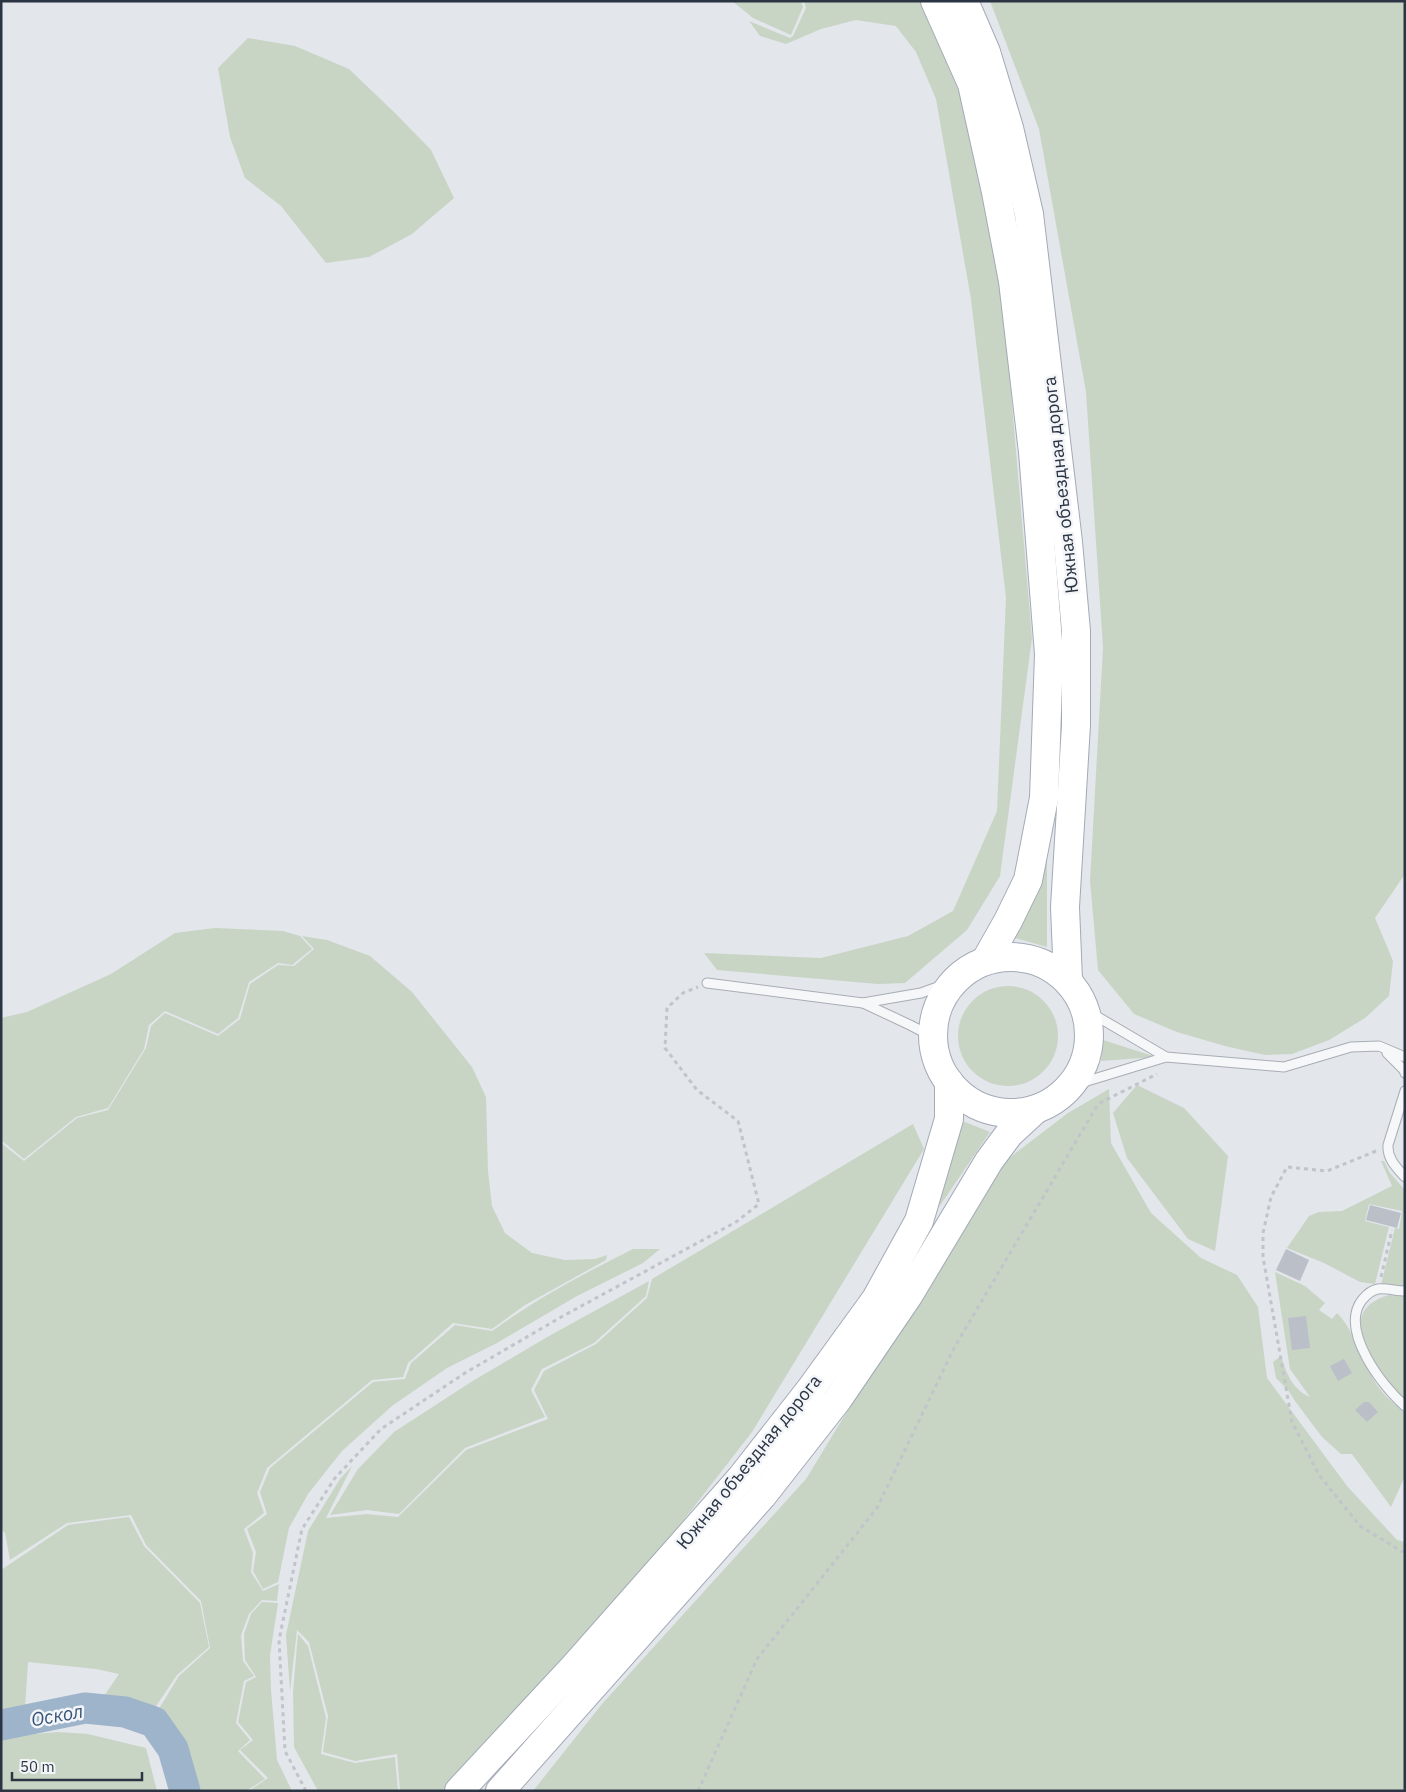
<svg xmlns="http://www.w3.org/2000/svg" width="1406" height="1792" font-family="'IBM Plex Sans',sans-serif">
<rect width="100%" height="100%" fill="#e3e6eb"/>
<g fill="#c8d5c4">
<polygon points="732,1 801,1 803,7 791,35 753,18"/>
<polygon points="804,1 927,1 950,49 998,241 1032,638 1000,876 967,930 905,983 878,984 717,970 704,953 821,958 908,936 953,911 997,811 1006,598 971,299 936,99 916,52 896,26 856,20 821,29 786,44 760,36 749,21 790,38 793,36 806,8"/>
<polygon points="990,1 1405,1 1405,874 1375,918 1393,961 1389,996 1365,1018 1329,1040 1292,1054 1265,1055 1225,1046 1177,1032 1134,1014 1098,970 1090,881 1103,648 1086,392 1039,129"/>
<polygon points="248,38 295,46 349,69 396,114 431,150 454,198 412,234 369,257 326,263 281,206 245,178 230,137 218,68"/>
<polygon points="1047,854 1047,947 1015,938"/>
<polygon points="215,928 283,931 300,936 312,949 292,965 278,963 249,982 238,1018 218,1034 165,1011 149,1025 144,1049 108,1108 76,1117 24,1159 1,1140 1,1018 27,1012 111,974 175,933"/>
<polygon points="302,936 327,940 370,956 412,992 472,1067 486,1097 488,1171 492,1206 505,1233 532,1253 565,1260 595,1259 607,1255 606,1260 525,1305 492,1329 453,1323 408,1363 403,1377 372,1380 267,1468 257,1493 264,1513 244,1529 253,1553 251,1572 263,1591 279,1584 277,1601 262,1600 249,1614 241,1635 243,1661 254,1676 244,1681 236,1723 250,1740 238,1751 265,1779 246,1791 195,1791 179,1744 155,1715 179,1676 210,1648 201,1601 146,1545 131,1515 67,1523 10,1560 5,1533 1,1529 1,1143 24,1161 77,1118 108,1110 146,1048 151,1026 165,1013 218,1036 240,1019 250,984 278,965 294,966 314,949"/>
<circle cx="1008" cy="1036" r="50"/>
<polygon points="1103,1040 1156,1057 1101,1061"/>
<polygon points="1137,1085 1184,1108 1228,1156 1215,1251 1188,1239 1127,1158 1113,1113"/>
<polygon points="1109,1089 1111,1143 1151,1213 1201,1258 1237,1275 1258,1307 1267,1378 1347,1486 1397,1540 1405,1542 1405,1791 533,1791 602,1704 806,1479 907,1313 1004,1162 1068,1113"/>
<polygon points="960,1120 990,1132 939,1207"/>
<polygon points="913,1124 924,1149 752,1432 669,1539 442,1791 400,1791 397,1754 355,1761 323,1752 328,1716 309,1642 297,1630 290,1691 286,1635 308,1531 340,1479 352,1466 326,1518 367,1514 398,1517 466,1450 548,1419 534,1390 544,1371 596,1344 647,1298 652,1279"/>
<polygon points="1381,1161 1384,1161 1390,1173 1405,1190 1405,1287 1381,1285 1395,1228 1399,1229 1402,1211 1369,1204 1365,1221 1389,1227 1375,1284 1360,1282 1324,1263 1287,1248 1309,1216 1319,1212 1342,1211 1392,1186"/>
<path d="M633,1249H660L643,1263L577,1296L497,1343L447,1368L392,1406L342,1451L308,1494L289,1528L278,1582L263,1589L253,1571L256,1552L247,1529L267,1514L260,1492L270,1468L373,1382L405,1379L411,1363L455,1325L492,1331C538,1298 583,1274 633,1249Z"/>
<path d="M1275,1272L1305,1286L1325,1303L1319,1310L1332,1319L1337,1313C1354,1330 1359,1355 1371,1375C1379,1391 1391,1402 1405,1413V1476L1391,1507L1352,1454H1341L1322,1437L1295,1401L1288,1390L1276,1378L1273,1362L1281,1356C1286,1373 1293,1390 1310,1397L1290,1369Z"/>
<polygon points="649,1281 646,1296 594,1343 542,1369 531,1390 545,1417 465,1448 399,1514 367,1510 330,1515 358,1469 394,1432 471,1382 549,1336"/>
<path d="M1389,1295L1405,1296V1401C1382,1374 1327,1313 1389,1295Z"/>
<polygon points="129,1517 144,1546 200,1603 209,1647 177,1675 146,1721 134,1711 98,1705 119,1674 96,1669 28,1662 24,1723 1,1725 1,1570 68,1525"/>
<polygon points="262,1602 278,1603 270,1655 271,1690 277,1760 292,1791 249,1791 268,1778 240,1750 253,1740 238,1722 246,1682 256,1677 245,1660 244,1634 251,1614"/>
<polygon points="298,1634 308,1646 326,1718 321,1754 355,1763 395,1757 398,1791 318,1791 294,1747 293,1692"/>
<polygon points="58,1732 88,1734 146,1748 157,1791 1,1791 1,1737"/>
</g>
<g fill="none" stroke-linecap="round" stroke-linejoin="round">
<polyline stroke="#9eb4cb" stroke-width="31" points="1,1725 85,1708 125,1712 154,1722 173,1749 185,1791"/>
</g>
<g fill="#babfc8">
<polygon points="1370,1205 1401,1213 1397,1228 1366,1220"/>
<polygon points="1286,1249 1309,1260 1300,1281 1276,1270"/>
<polygon points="1306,1316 1310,1348 1292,1350 1288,1318"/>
<polygon points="1344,1359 1352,1373 1338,1381 1330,1366"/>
<polygon points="1364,1402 1369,1402 1378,1412 1367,1422 1355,1410"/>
</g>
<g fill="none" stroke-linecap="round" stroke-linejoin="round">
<g stroke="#a8adb5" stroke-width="11">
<g id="service">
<polyline points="707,983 863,1003 921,993 954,981"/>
<polyline points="863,1003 910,1025 933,1037"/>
<polyline points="1086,1010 1166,1057 1284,1067 1351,1047 1379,1046 1405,1057"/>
<polyline points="1387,1053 1404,1070 1405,1073"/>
<polyline points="1071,1086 1166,1057"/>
<path d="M1405,1091L1388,1145C1387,1159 1397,1168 1405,1177"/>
<path d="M1405,1291C1397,1291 1386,1288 1378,1289C1372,1290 1366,1295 1362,1300C1339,1330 1382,1386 1405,1406"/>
</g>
</g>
<g stroke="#a2aab7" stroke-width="30">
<g id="primary">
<polyline points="935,1 972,84 996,192 1013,281 1033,452 1049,654 1044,798 1028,880 1008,921 986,960"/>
<polyline points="964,1 986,52 1009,128 1029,214 1068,542 1076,631 1076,725 1065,907 1068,980"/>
<circle cx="1011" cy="1035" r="78"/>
<polyline points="459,1791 574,1667 741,1478 810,1390 876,1299 919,1221 949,1119 949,1082"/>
<polyline points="500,1791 762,1496 838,1399 908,1296 989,1161 1009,1134 1035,1110"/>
</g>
</g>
<g stroke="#c1c4ca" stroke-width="3" stroke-dasharray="4 4" stroke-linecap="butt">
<polyline points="1376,1151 1327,1171 1287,1167 1271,1197 1263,1233 1263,1257 1292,1422 1319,1475 1360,1526 1401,1551 1405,1552"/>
<polyline points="1381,1277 1392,1230"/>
<polyline points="306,1791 285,1751 279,1640 302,1529 335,1478 381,1429 465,1373 563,1316 736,1222 759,1204 738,1121 697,1090 665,1048 667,1008 683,993 698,987"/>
<polyline points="698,1791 757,1659 877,1508 954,1348 1098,1104 1157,1074"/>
</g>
<use href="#service" stroke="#f6f7f9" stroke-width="9"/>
<use href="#primary" stroke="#fff" stroke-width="28"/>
</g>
<g text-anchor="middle" stroke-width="5" stroke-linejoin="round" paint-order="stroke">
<g font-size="18" fill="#2a3443" stroke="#f3f5f8">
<text transform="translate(1061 485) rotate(-96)" y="6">Южная объездная дорога</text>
<text transform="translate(749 1462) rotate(-51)" y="6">Южная объездная дорога</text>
</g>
<g font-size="19" font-style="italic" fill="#345377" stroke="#f3f5f8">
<text transform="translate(57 1715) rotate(-10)" y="7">Оскол</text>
</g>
</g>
<rect width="1406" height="1792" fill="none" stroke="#2a3443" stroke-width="5"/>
<path d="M12 1772v8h130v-8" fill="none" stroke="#2a3443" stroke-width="2.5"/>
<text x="20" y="1772" font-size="15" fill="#2a3443" stroke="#f3f5f8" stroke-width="4" paint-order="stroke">50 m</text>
</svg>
